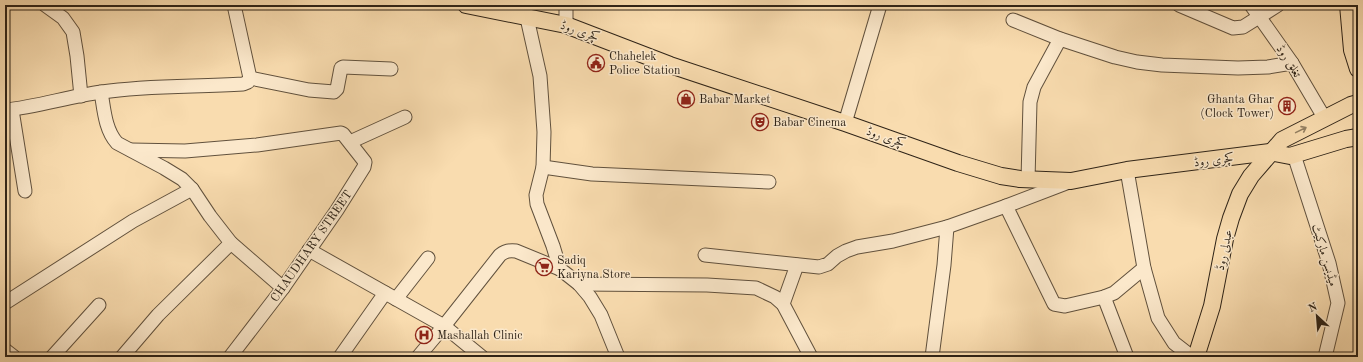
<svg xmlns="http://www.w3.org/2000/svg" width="1363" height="362" font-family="'Old Standard TT',Amiri,serif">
<rect width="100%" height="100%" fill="#f9dcaf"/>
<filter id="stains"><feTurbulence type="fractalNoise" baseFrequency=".005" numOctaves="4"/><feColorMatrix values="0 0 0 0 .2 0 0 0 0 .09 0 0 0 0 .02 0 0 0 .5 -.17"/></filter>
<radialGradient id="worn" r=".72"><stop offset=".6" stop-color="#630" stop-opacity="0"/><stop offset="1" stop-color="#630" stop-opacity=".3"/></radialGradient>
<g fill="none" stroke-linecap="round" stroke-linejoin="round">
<g stroke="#61513d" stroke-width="15">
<g id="minor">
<polyline points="45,5 63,18 73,32 77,56 81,96"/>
<polyline points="566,5 566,25"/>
<polyline points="1179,5 1233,28 1243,27 1278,5"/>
<polyline points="1251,5 1292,63 1325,119"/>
<polyline points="527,18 540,76 544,132 543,167 536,195 537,204 553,246 560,269 579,284 590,297 601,315 618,357"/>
<polyline points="1013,20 1060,39 1115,57 1137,62 1162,65 1238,68 1268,67 1292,63"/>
<polyline points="250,78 309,90 334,92 337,89 341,68 343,67 391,69"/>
<path d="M101,92C104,109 105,130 117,143L164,168L182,179L192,189L210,216L231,243L283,288"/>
<path d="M5,110C38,107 69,96 102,92C148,85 196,87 243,84L248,82L250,78L234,5"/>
<polyline points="12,110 25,191"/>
<polyline points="845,123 880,5"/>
<polyline points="350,142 405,117"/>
<polyline points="131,150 185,151 257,145 341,133 343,134 365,162 364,167 337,210 283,288 230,357"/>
<polyline points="1294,155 1329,263 1338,303 1325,357"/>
<polyline points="543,167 592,174 769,182"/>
<polyline points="1127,170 1144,268 1158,318 1174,343 1192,357"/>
<polyline points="1028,180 1030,102 1034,87 1060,39"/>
<polyline points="1006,206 1054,304 1065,306 1104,297 1114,293 1144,268"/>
<polyline points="309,250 444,326 482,357"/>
<polyline points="705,255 819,267 828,264 837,256 846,251 857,247 893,241 947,227 1006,206 1069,182"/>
<polyline points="579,284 707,285 756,288 775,297 783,304 811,357"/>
<polyline points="1104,297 1127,357"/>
<polyline points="396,299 428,258"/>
<polyline points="5,303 133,221 192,189"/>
<polyline points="783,304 797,265"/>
<polyline points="5,350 14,357"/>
<polyline points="52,357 99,305"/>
<polyline points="122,357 158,315 231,243"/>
<polyline points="340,357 385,293"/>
<path d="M418,357L444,326L500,255C505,251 509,250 516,251L560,269"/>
<polyline points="932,357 944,265 947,227"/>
</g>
</g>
<g stroke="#2e2317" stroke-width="18">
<g id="major">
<polyline points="466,5 566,25 670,65 845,123 958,163 1001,176 1020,179 1071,181 1127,170 1270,152 1290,156 1346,139 1358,137"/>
<polyline points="1348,5 1352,50 1358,69"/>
<polyline points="1196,357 1212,306 1225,239 1231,218 1240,194 1251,176 1282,140 1351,105 1358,103"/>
</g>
</g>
<use href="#minor" stroke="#fbe8cb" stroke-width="13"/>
<use href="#major" stroke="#f9dcaf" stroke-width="16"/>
</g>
<defs><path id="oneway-shaft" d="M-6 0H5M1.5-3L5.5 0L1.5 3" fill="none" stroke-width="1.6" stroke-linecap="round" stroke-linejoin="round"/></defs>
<use stroke="#948063" href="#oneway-shaft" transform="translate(1301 130) rotate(-26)"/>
<defs>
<g id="civic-ring" transform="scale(0.9)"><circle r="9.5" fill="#fbe8cb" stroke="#8f2418" stroke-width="1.5"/><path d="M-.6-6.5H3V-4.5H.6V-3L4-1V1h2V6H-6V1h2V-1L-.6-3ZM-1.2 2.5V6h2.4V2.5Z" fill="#8f2418"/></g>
<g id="shop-ring" transform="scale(0.9)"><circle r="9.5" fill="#fbe8cb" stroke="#8f2418" stroke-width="1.5"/><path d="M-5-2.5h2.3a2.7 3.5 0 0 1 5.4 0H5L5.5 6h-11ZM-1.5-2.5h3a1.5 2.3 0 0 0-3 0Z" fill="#8f2418"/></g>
<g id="building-ring" transform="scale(0.9)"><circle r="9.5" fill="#fbe8cb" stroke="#8f2418" stroke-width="1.5"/><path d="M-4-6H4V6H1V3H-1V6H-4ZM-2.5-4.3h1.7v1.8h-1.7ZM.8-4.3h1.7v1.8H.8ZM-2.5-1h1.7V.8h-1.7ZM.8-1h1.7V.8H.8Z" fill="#8f2418"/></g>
<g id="theatre-ring" transform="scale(0.9)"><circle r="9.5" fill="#fbe8cb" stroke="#8f2418" stroke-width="1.5"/><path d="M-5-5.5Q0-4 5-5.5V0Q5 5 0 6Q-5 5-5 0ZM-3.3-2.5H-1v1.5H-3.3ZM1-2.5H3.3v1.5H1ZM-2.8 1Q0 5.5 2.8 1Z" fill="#8f2418"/></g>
<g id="supermarket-ring" transform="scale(0.9)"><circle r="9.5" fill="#fbe8cb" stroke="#8f2418" stroke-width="1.5"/><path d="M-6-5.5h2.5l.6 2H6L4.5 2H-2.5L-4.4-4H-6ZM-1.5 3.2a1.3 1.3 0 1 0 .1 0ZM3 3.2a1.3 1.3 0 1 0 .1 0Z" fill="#8f2418"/></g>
<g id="hospital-ring" transform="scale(0.9)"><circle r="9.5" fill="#fbe8cb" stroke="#8f2418" stroke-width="1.5"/><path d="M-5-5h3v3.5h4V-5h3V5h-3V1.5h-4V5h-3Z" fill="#8f2418"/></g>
</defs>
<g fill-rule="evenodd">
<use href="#civic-ring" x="596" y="63"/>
<use href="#shop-ring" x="686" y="99"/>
<use href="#building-ring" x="1287" y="106"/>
<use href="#theatre-ring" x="760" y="122"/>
<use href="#supermarket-ring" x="544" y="267"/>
<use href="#hospital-ring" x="424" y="335"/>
</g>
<g text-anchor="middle" stroke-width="3" stroke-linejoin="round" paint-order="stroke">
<g font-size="12" fill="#2e2317" stroke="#fbe8cb">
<text transform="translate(580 31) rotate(19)" y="4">کچری روڈ</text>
<text transform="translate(1289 61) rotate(57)" y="4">تغلق روڈ</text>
<text transform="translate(886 137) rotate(19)" y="4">کچری روڈ</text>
<text transform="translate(1214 160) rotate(-7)" y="4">کچری روڈ</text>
<text transform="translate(311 246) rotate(-55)" y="4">CHAUDHARY STREET</text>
<text transform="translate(1224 250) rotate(-78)" y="4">عبدلی روڈ</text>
<text transform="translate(1325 255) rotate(74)" y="4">میڈیسن مارکیٹ</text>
</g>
<g font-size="12" fill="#2e2317" stroke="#fbe8cb" text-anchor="start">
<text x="609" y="60">Chahelek<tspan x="609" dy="14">Police Station</tspan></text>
<text x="699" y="103">Babar Market</text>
<text x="1274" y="103" text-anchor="end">Ghanta Ghar<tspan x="1274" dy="14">(Clock Tower)</tspan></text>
<text x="773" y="126">Babar Cinema</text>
<text x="557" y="264">Sadiq<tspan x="557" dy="14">Kariyna Store</tspan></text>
<text x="437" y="339">Mashallah Clinic</text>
</g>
</g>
<rect width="1363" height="362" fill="none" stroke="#f9dcaf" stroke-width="20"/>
<rect x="6" y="6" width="1351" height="350" fill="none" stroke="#2e2317" stroke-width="2"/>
<rect x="10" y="10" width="1343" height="342" fill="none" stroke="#2e2317"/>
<g transform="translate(1317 316) rotate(334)" stroke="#fbe8cb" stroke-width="3" paint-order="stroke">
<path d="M0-3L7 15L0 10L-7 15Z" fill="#2e2317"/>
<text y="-6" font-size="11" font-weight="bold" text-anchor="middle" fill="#2e2317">N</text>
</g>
<rect width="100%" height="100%" filter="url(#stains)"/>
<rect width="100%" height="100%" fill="url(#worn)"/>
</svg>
